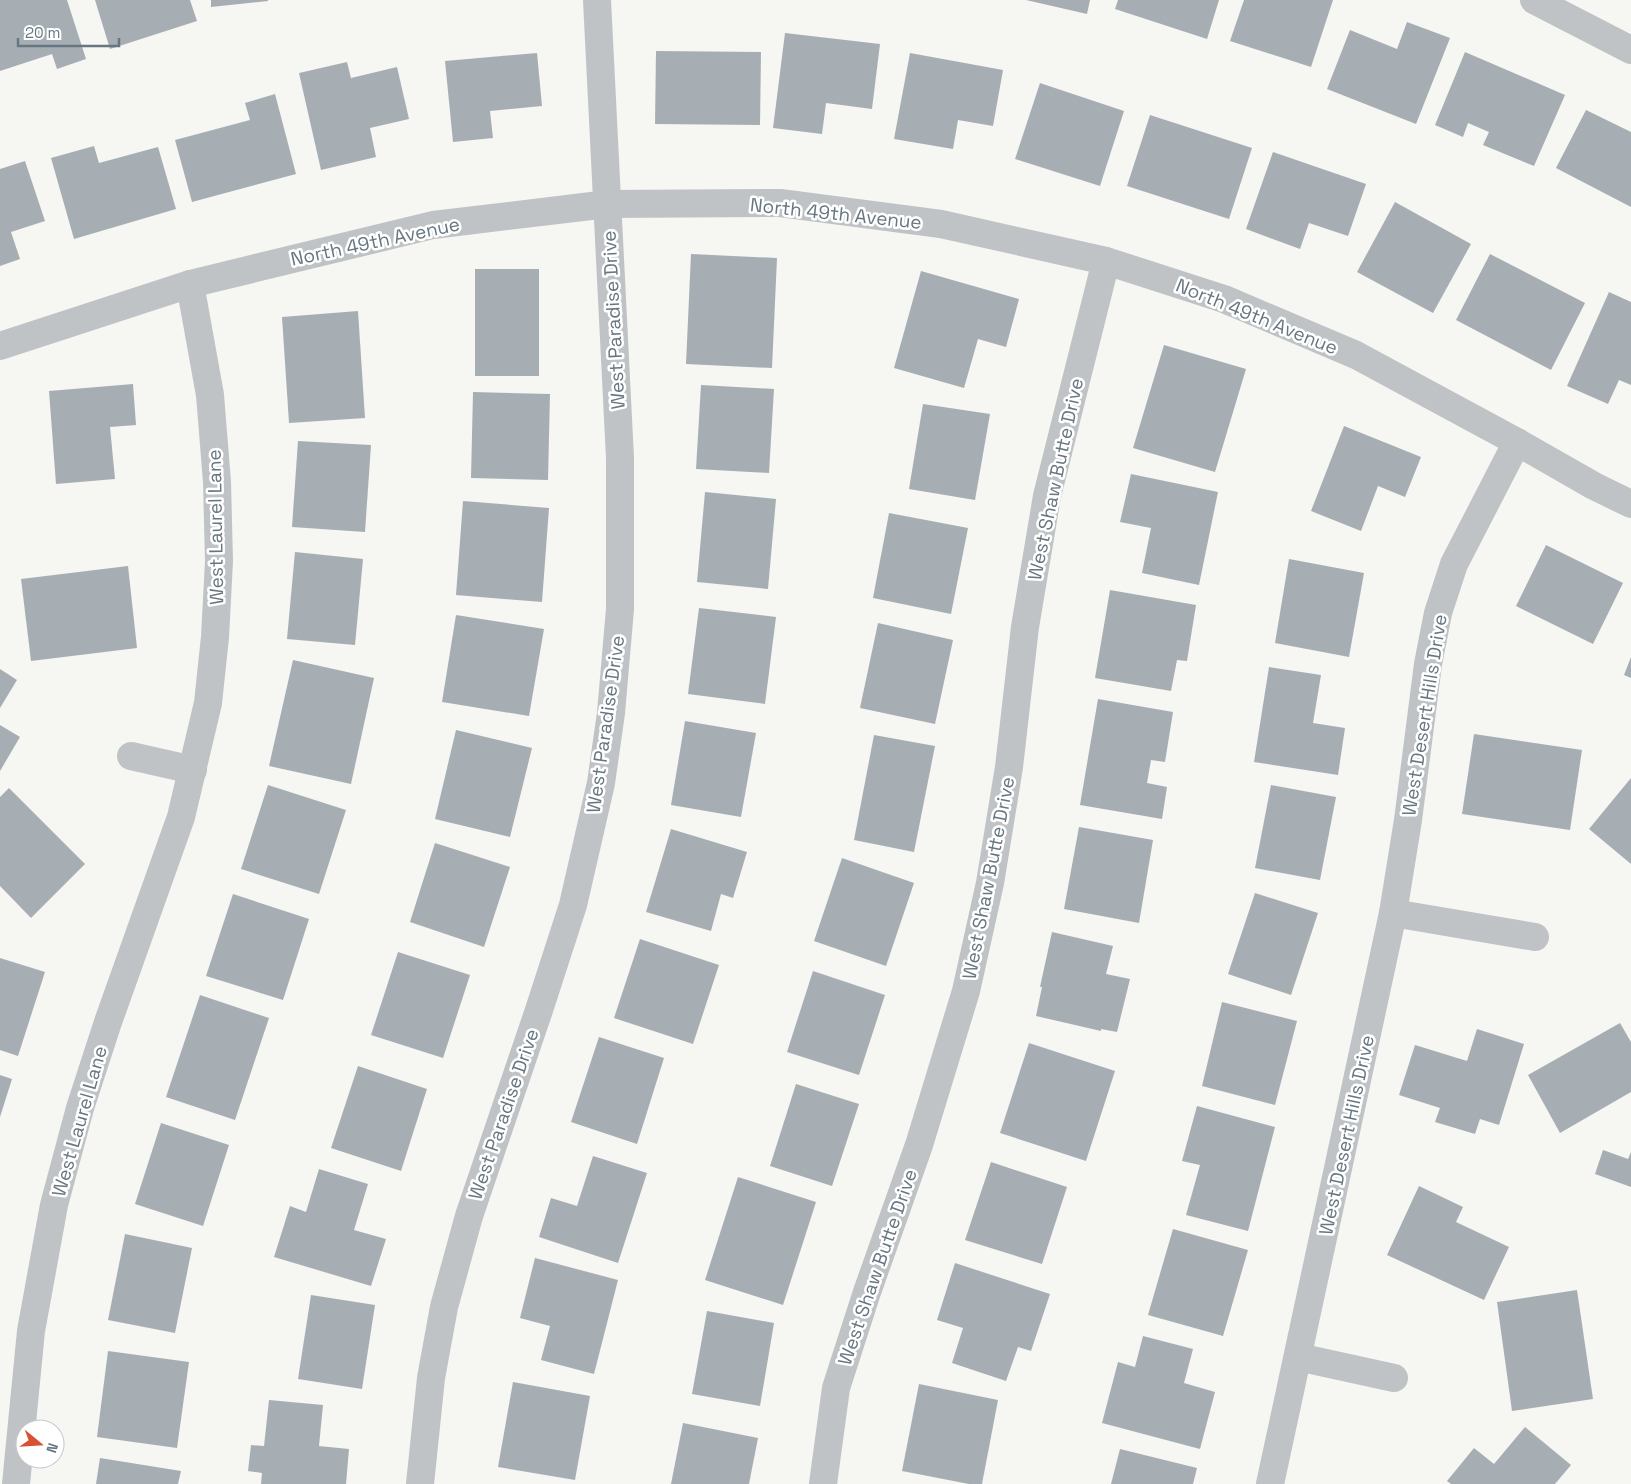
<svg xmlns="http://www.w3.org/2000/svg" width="1631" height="1484" font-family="'Space Grotesk',sans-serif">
<rect width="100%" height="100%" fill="#f6f6f3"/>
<g fill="#a7aeb3">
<polygon points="0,0 67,0 86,59 57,69 52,54 0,71"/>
<polygon points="95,0 190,0 197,21 110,49"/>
<polygon points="211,0 268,0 268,1 211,7"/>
<polygon points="1026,0 1090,0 1087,14"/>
<polygon points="1118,0 1219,0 1207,39 1115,9"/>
<polygon points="1244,0 1333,0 1311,67 1230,41"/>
<polygon points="1407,22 1450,38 1416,124 1327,89 1350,30 1397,49"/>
<polygon points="785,33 880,44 872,109 826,103 822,134 773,128"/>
<polygon points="656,51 761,52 760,125 655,124"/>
<polygon points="1465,52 1565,95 1534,166 1483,145 1489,132 1468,123 1463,137 1435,125"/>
<polygon points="537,53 542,106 490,111 493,138 453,142 445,61"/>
<polygon points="910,53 1003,70 993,126 958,120 953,149 894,139"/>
<polygon points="347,62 351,78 397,67 409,119 370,128 376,157 321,170 299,73"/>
<polygon points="1040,83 1124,111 1100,186 1015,159"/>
<polygon points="275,94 296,174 192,202 175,140 250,120 245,103"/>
<polygon points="1586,110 1631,132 1631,207 1556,168"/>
<polygon points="1150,115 1252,148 1229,219 1127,186"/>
<polygon points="94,146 99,163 158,147 176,209 74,239 51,158"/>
<polygon points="1273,152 1366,184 1348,236 1309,223 1300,249 1246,229"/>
<polygon points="25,161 45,221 11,232 20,259 0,266 0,169"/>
<polygon points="1395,202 1471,244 1433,313 1357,272"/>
<polygon points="691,254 777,258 772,368 686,364"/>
<polygon points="1490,254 1585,303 1551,370 1456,320"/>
<rect x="475" y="269" width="64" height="107"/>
<polygon points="921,271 1019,299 1006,347 978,339 964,388 894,368"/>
<polygon points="1609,292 1631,302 1631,385 1619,380 1608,404 1567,386"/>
<polygon points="358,311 365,418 289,423 282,317"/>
<polygon points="1164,345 1246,369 1215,472 1133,448"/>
<polygon points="133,384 136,425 110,427 115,479 56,484 49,391"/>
<polygon points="701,385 774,389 769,473 696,469"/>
<polygon points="473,392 550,394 548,480 471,478"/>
<polygon points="923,404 990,414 975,500 909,489"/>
<polygon points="1344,426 1421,457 1405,497 1378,486 1361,531 1311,511"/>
<polygon points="298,441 371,445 365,532 292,527"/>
<polygon points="1131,474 1218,492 1199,585 1142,573 1151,528 1120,522"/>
<polygon points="705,492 776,499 768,589 697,582"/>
<polygon points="463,501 549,508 542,602 456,595"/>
<polygon points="889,513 968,528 951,614 873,598"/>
<polygon points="1546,545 1623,583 1593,644 1516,606"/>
<polygon points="295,552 363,559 355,645 287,639"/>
<polygon points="1289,559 1364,573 1349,657 1275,643"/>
<polygon points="128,566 137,648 31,661 21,579"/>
<polygon points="1110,590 1196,605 1187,661 1177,660 1171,691 1095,678"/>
<polygon points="699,608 776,617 765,704 688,694"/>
<polygon points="456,615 544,629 529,716 442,702"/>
<polygon points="878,623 953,640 935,724 860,708"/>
<polygon points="1631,657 1631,678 1624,675"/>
<polygon points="293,660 374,678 351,784 269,766"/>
<polygon points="1269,667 1321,675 1313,723 1345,728 1338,775 1254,762"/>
<polygon points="0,669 17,680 0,708"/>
<polygon points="1098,699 1173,712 1165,762 1151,760 1147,783 1167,787 1162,819 1080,805"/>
<polygon points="685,721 756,733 741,817 671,805"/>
<polygon points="0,725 20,737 0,771"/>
<polygon points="456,730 532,748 510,837 435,819"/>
<polygon points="1474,734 1582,750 1570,830 1462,814"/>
<polygon points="874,735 935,746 914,852 854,840"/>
<polygon points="1631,778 1631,864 1589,829"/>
<polygon points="268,785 346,810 319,894 241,869"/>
<polygon points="1271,785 1336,797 1320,880 1255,868"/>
<polygon points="9,788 85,864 31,918 0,886 0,797"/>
<polygon points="1079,827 1153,840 1139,923 1064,909"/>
<polygon points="671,829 747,852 733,898 721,894 711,931 646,912"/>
<polygon points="435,843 510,867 484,947 410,922"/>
<polygon points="842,858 914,883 886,966 814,941"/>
<polygon points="1255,893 1318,913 1291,995 1228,974"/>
<polygon points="233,894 309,919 283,1000 206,976"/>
<polygon points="1052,932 1113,946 1106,974 1130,979 1117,1032 1101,1029 1101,1031 1036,1016 1042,987 1040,987"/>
<polygon points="640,939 719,965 693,1044 614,1018"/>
<polygon points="398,952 470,975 443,1058 371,1035"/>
<polygon points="0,958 45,972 18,1056 0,1050"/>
<polygon points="813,971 885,995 859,1075 787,1052"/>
<polygon points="200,995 269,1018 235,1120 166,1097"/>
<polygon points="1222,1002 1297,1021 1275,1105 1202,1086"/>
<polygon points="1620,1023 1631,1042 1631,1092 1560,1133 1528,1075"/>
<polygon points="1477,1029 1524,1044 1499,1125 1480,1119 1475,1134 1435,1122 1440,1108 1399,1095 1415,1045 1467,1061"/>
<polygon points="599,1037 664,1058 637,1144 571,1122"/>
<polygon points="1029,1043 1115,1071 1086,1161 1000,1133"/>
<polygon points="358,1066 427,1089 401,1171 331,1148"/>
<polygon points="0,1075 12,1079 0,1117"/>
<polygon points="796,1084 859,1104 832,1186 770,1166"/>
<polygon points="1197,1106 1275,1127 1248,1231 1186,1215 1200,1165 1182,1161"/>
<polygon points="161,1123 229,1145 203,1226 135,1204"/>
<polygon points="1603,1150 1628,1159 1631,1152 1631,1187 1595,1174"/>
<polygon points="593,1156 647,1173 618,1263 539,1237 551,1198 577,1206"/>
<polygon points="991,1162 1067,1187 1042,1264 965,1240"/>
<polygon points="319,1169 368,1184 354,1230 386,1239 371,1286 274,1257 290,1206 306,1212"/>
<polygon points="738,1177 816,1202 783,1305 705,1280"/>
<polygon points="1419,1186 1463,1207 1456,1222 1509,1247 1484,1300 1387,1255"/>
<polygon points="1173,1229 1248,1250 1223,1336 1148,1315"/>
<polygon points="125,1234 192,1248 175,1333 108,1320"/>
<polygon points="535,1258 618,1280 594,1374 541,1360 550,1326 520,1318"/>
<polygon points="955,1263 1050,1294 1031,1351 1018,1347 1006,1381 952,1363 963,1328 937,1320"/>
<polygon points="1577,1290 1593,1399 1512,1411 1497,1302"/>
<polygon points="311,1295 375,1305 362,1389 298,1379"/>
<polygon points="707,1311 774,1323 760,1406 692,1394"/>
<polygon points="1143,1336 1193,1349 1184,1383 1215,1392 1200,1449 1102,1423 1118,1362 1135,1367"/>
<polygon points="108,1351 189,1362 177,1448 97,1437"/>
<polygon points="513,1382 590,1396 575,1480 498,1467"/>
<polygon points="919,1384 998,1400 982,1484 969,1484 902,1471"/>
<polygon points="269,1400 323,1405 319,1446 349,1449 346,1484 261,1484 262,1473 248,1471 251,1445 264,1446"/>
<polygon points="683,1423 758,1438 749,1484 671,1484"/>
<polygon points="1525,1427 1571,1465 1555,1484 1451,1484 1447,1481 1474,1448 1494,1464"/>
<polygon points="1120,1449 1197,1468 1193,1484 1111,1484"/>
<polygon points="100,1458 181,1471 178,1484 96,1484"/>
</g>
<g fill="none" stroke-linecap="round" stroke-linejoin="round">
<g stroke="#bfc3c6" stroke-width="28">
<polyline points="1534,0 1631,50"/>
<polyline points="0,346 190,284 433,225 608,204 780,203 941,224 1106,261 1224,299 1356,355 1517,442 1594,486 1631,504"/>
<polyline points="131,756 193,770"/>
<polyline points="1393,913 1535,937"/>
<polyline points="1298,1357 1394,1378"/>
<polyline points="16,1484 31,1331 54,1205 80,1108 108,1022 181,817 208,703 215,637 219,561 217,482 210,395 190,284"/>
<polyline points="420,1484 431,1378 444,1307 469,1216 539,1010 573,905 601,783 611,713 620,609 620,458 597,0"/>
<polyline points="823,1484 836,1388 867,1292 919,1145 966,991 990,883 1009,767 1025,627 1047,496 1106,261"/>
<polyline points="1270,1484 1393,913 1408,820 1428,664 1438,613 1454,564 1517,442"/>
</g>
</g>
<g text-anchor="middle" stroke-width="5" stroke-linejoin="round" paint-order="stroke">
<g font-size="19" fill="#677782" stroke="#fff">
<text transform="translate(836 213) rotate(6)" y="7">North 49th Avenue</text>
<text transform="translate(375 241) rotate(-12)" y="7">North 49th Avenue</text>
<text transform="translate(1257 316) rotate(22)" y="7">North 49th Avenue</text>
<text transform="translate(613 320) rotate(-93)" y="7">West Paradise Drive</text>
<text transform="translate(1055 479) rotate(-78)" y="7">West Shaw Butte Drive</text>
<text transform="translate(215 527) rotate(-91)" y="7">West Laurel Lane</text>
<text transform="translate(1424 715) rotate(-81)" y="7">West Desert Hills Drive</text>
<text transform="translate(605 724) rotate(-82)" y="7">West Paradise Drive</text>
<text transform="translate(988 878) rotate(-79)" y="7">West Shaw Butte Drive</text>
<text transform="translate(503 1114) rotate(-71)" y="7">West Paradise Drive</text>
<text transform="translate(79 1121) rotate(-74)" y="7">West Laurel Lane</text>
<text transform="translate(1346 1135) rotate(-78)" y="7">West Desert Hills Drive</text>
<text transform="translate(877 1267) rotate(-71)" y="7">West Shaw Butte Drive</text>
</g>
</g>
<g transform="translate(40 1444) rotate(108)"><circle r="24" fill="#ffffff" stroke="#c2c9cd"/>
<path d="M0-4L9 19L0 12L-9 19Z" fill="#d75231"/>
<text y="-8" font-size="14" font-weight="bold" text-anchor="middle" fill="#677782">N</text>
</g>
<path d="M18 38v8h101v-8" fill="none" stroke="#677782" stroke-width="2.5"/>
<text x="25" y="38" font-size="15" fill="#677782" stroke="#ffffff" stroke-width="4" paint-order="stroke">20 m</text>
</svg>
